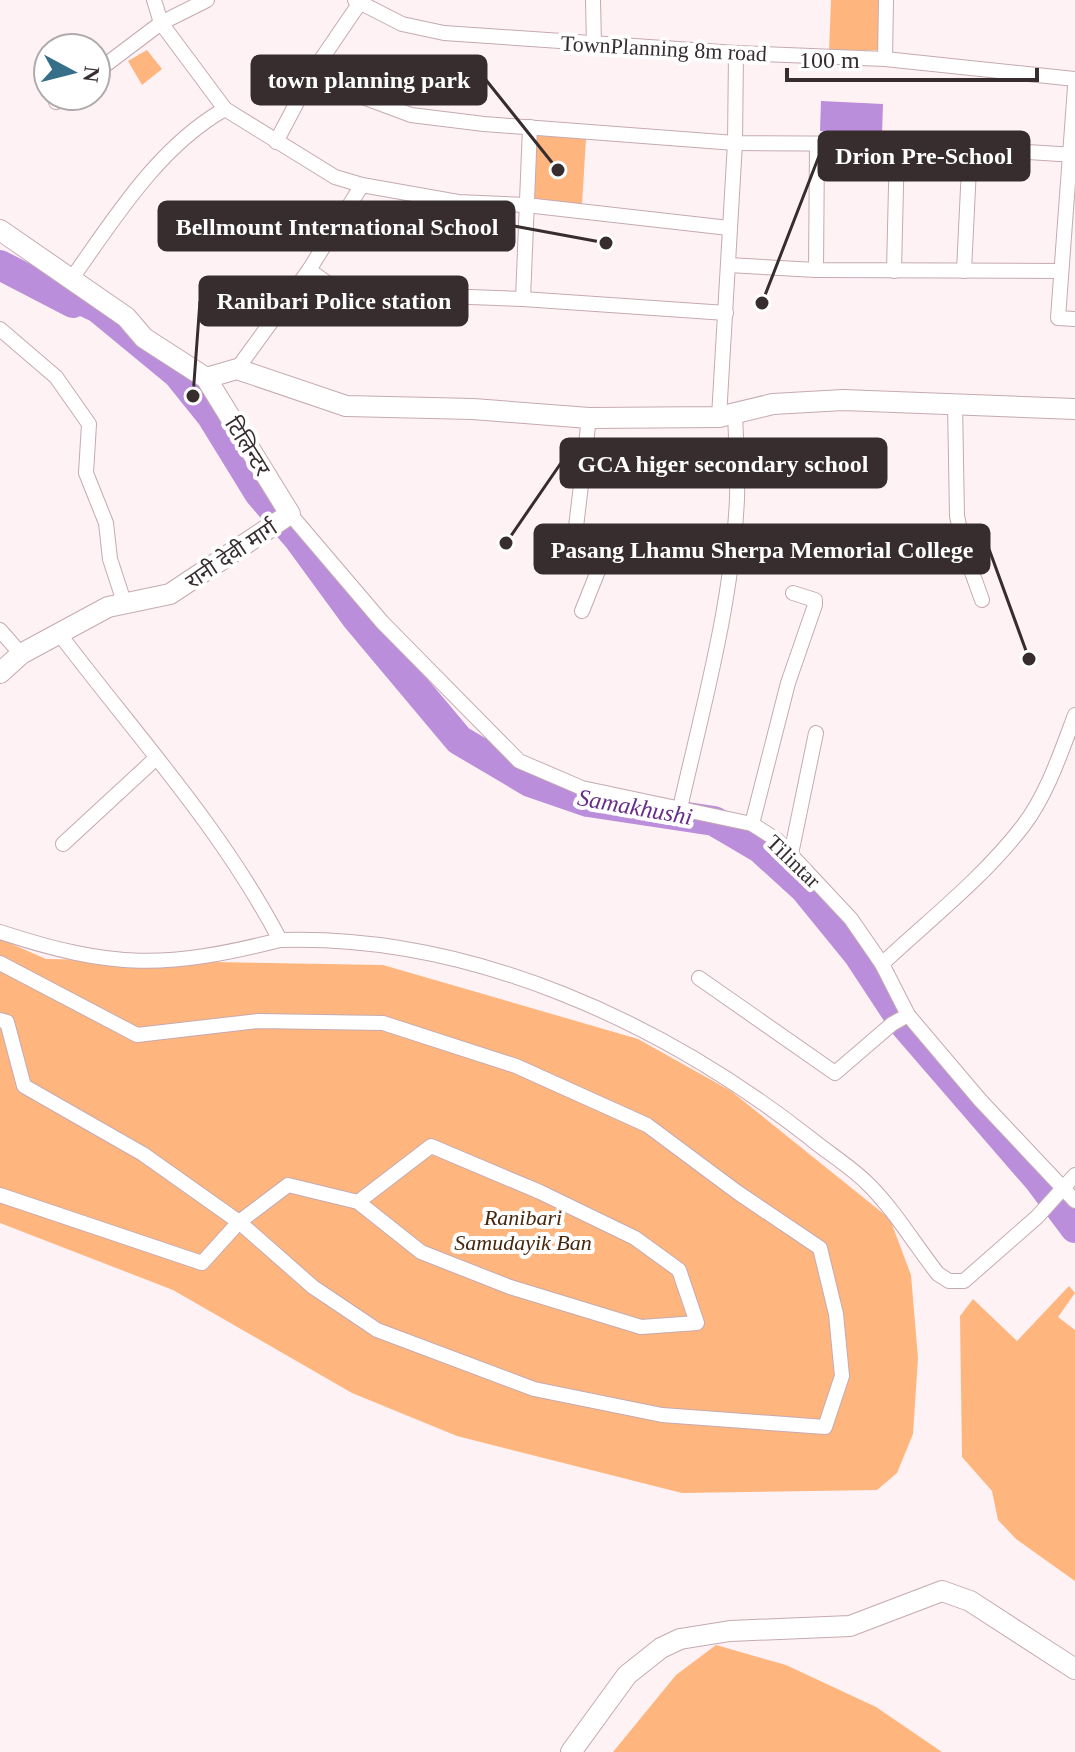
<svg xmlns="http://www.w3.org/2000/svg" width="1075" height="1752" font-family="'Times New Roman','Noto Sans Devanagari',serif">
<rect width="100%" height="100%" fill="#fef2f5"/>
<g fill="#ffb57e">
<polygon points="831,0 879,0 878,50 829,52"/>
<polygon points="147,50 162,69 142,85 128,61"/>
<polygon points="535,135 586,139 582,204 530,200"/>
<polygon points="0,939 46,959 383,965 638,1039 731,1091 890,1219 911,1275 918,1358 913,1434 897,1473 877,1490 682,1493 457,1436 352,1393 173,1290 0,1223"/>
<polygon points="1069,1286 1075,1293 1058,1317 1075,1330 1075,1581 1016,1539 998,1520 992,1491 962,1457 960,1316 973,1299 1017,1341"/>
<polygon points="716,1645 786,1665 876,1707 942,1752 613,1752 676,1675"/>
</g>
<polygon fill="#bb8edb" points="821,101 883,104 882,134 820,131"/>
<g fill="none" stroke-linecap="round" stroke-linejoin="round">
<polyline stroke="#bb8edb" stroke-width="30" points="0,265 73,303 77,298 98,308 178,374 211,415 259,493 298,538 355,616 459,740 530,782 588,802 714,821 760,848 805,889 858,954 904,1024 1039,1180 1075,1228"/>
<g stroke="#c5aab0" stroke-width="16">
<g id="street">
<polyline points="154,0 161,23 225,109 335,177 362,185 458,202 526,205 729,228"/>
<polyline points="355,0 402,24 444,33 736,53 885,59 1075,79"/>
<polyline points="593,0 594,45"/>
<polyline points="885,59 886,0"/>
<polyline points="314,70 360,96 411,115 484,124 735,143 897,144 1075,155"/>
<polyline points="96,72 161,23 207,0"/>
<polyline points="1075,87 1058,318 1075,319"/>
<polyline points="56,102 64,96"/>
<polyline points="276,142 314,70 359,4"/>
<polyline points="728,265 816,270 1059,271"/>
<polyline points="309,270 334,288 363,293 523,299 726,313"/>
<polyline points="816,270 817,145"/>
<polyline points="894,271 897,144"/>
<polyline points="964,271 970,147"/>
<path d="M70,281C114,219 158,147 225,109"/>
<polyline points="523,299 530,127"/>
<polyline points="0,329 56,377 89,424 86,473 106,523 110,559 124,602"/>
<polyline points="237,369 309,270 362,185"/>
<polyline points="955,403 957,516 965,553 982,600"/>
<polyline points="719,417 735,143 736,53"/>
<polyline points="290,514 382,622 519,761 582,788 752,824 777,840 851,919 882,964 908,1015 980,1100 1075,1201"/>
<polyline points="582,611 600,566 602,550 580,534 576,527 589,418"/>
<polyline points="0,630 21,654"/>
<path d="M61,636C136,735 222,829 280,940C471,934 662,1022 810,1138C828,1153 850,1166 867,1183C894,1209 915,1245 938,1274L949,1281H964L1037,1217L1075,1175"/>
<path d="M680,808C703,707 732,603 737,499C738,471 736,441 735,413"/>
<polyline points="752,824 788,683 815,605 815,600 793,593"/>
<polyline points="63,844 155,759"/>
<polyline points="791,854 816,733"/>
<path d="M0,932C113,969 165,969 280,940"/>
<polyline points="0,963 137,1035 258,1021 383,1023 516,1066 647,1125 737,1192 820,1248 836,1314 842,1376 825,1427 662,1415 534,1389 377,1330 313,1287 239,1222 143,1154 24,1086 7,1022 0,1020"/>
<path d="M882,964C930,919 983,878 1023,826C1047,795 1061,752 1075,715"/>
<polyline points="699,978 835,1073 892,1024 908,1015"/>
<polyline points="0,1195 202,1263 239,1222 288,1185 358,1202 421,1252 510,1287 641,1327 697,1323 679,1270 635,1238 540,1192 431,1146 358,1202"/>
</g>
</g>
<g stroke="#c5aab0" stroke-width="22">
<g id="secondary">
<polyline points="0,230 126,317 144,338 206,378 290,514 170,594 108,607 21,654 0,673"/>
<polyline points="206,378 237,369 346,406 473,409 589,418 719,417 773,404 843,400 1075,409"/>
<polyline points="571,1752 627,1675 661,1648 680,1639 730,1631 850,1626 942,1591 970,1601 1075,1669"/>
</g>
</g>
<use href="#street" stroke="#fff" stroke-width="14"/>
<use href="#secondary" stroke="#fff" stroke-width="20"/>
</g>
<g text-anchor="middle" stroke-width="8" stroke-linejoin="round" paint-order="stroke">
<g font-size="22" fill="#372d2f" stroke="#fff">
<text transform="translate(664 48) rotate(3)" y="8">TownPlanning 8m road</text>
<text transform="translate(248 446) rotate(58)" y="8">टिलिन्टर</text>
<text transform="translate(231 554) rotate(-34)" y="8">रानी देवी मार्ग</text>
<text transform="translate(794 861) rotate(44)" y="8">Tilintar</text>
</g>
<g font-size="22" font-style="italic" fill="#46270e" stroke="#fff">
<text x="523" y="1225">Ranibari<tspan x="523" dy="25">Samudayik Ban</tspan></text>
</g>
<g font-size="24" font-style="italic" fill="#662e89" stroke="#fff">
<text transform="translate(635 807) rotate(10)" y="8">Samakhushi</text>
</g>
</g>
<path fill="none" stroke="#372d2f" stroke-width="3" d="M558 170L486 80M762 303L819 156M606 243L514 226M193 396L200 301M506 543L561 463M1029 659L989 549"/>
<g fill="#372d2f" stroke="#fff" stroke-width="3">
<circle cx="558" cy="170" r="8"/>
<circle cx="762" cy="303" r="8"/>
<circle cx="606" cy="243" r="8"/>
<circle cx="193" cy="396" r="8"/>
<circle cx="506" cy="543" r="8"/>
<circle cx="1029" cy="659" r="8"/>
</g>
<g fill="#372d2f" stroke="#372d2f" stroke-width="3">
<rect x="252" y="56" width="234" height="48" rx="8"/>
<rect x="819" y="132" width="210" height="48" rx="8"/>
<rect x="159" y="202" width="355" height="48" rx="8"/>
<rect x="200" y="277" width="267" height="48" rx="8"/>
<rect x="561" y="439" width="325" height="48" rx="8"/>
<rect x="535" y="525" width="454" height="48" rx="8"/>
</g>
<g font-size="24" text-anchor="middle" font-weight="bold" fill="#fff">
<text x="369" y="88">town planning park</text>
<text x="924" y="164">Drion Pre-School</text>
<text x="337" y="235">Bellmount International School</text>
<text x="334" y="309">Ranibari Police station</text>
<text x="723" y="472">GCA higer secondary school</text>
<text x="762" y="558">Pasang Lhamu Sherpa Memorial College</text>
</g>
<g transform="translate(72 72) rotate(97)"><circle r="38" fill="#ffffff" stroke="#afabac" stroke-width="2"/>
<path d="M0-6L14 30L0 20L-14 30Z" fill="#366f89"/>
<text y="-12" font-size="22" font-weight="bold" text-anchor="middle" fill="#372d2f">N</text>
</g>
<path d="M787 68v12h250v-12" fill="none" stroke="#372d2f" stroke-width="4"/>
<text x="799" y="68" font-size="24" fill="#372d2f" stroke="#ffffff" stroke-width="6" paint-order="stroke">100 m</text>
</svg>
